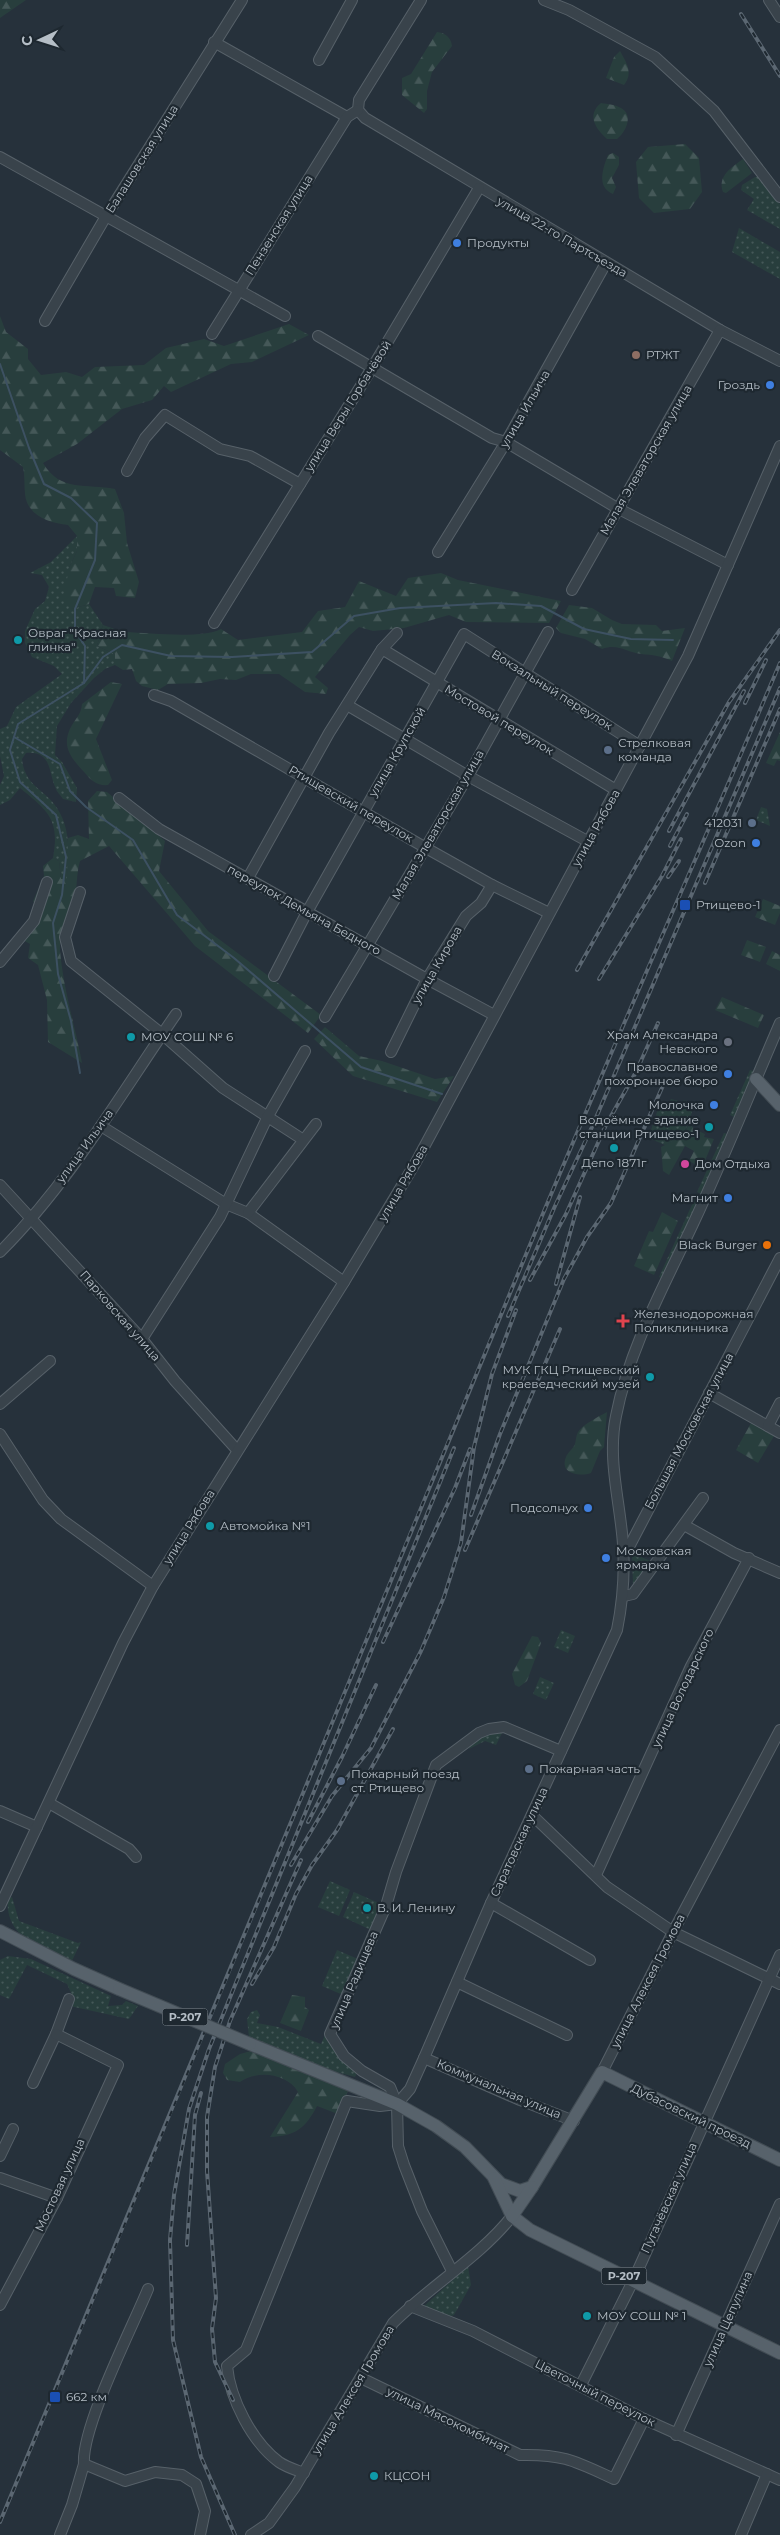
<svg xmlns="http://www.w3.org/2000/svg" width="780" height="2535" font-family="Montserrat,sans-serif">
<defs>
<pattern id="green-dots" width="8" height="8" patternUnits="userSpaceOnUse" patternTransform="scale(1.25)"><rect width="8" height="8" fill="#283e3d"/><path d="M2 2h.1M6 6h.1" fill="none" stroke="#455858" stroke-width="1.8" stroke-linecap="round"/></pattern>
<pattern id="forest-firs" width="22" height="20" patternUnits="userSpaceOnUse" patternTransform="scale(1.25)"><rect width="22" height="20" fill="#283e3d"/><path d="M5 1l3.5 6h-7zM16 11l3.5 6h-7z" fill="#455858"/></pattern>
</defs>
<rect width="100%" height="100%" fill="#26313b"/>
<g fill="url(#green-dots)">
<polygon points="755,177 759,177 780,204 780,229 747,210 754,199 741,190 742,185"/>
<polygon points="739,228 780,252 780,279 732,252"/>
<path d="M77,536V551L69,568L72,609L89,604L103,625L97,646L115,654V665L105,669L94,678L71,703L57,726L55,755L62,762L77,788L76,802L63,799C61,796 57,792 56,789C48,773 53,751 26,753L22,759C25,787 45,789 57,808C71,829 69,855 67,879H61L59,861L53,858C60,819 48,811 20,788L10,800L0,805V785L4,776L0,756V729L7,726L16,707L62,674L54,666L32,657L25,643V631L35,609L45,601L49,587L42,575L30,573L51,562Z"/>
<polygon points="761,807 767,809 770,826 756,820"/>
<polygon points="750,1070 754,1071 734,1117 730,1115"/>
<path d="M671,1099L682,1102L684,1100L693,1105C690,1125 685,1137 665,1145L651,1139L650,1133L660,1103L668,1104Z"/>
<polygon points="724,1133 727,1134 701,1194 697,1192"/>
<polygon points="695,1198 699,1199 663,1279 659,1277"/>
<polygon points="636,1555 651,1561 637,1586 633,1585 632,1557"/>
<polygon points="561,1630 575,1636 568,1653 554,1647"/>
<polygon points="540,1677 554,1683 546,1700 533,1694"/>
<path d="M503,1731L496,1745L485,1741L469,1749C476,1735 488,1734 503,1731Z"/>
<polygon points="330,1881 350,1890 339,1916 318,1907"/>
<polygon points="354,1892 383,1905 371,1930 343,1917"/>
<path d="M12,1897L19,1921L78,1943L81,1942L70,1965C43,1949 4,1937 8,1899Z"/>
<polygon points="337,1950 358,1959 343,1995 322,1986"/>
<polygon points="8,1956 31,1959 111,1996 108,2006 122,2005 126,2001 138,2006 129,2019 70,2006 72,1995 67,1984 27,1965 9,1999 0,1995 0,1960"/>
<polygon points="257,2010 260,2015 257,2023 278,2027 321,2044 325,2035 329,2033 358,2071 355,2077 329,2070 249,2037 247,2019 251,2012"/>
<polygon points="468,2266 471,2285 454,2315 448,2317 423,2307"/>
</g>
<g fill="url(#forest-firs)">
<polygon points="0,0 26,0 0,18"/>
<path d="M437,32C445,33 451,37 452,46L432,72L427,91V109L424,113L402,95V78L411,74Z"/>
<path d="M620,51C626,62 634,73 624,85L606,78L614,57Z"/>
<path d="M601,103C608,104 616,105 621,108C634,115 626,132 617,139H607C596,129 586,115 601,103Z"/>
<polygon points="685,144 699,158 702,192 690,209 654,213 639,198 636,162 648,147"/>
<path d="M613,153L619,157V165L612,178L616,187L613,194C596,187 603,168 608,155Z"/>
<path d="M743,159L752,173L726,193L723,192C717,176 732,167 743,159Z"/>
<path d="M0,316L6,332L28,349V359L41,375L66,372L82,377L95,367L144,365L166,348L204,339L224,346L289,324L309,335L252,362L231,364L171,392L164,386L152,400L122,409L77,444L43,463C61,493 86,483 115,489L124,513L127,543L139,582L135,598L116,596L114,588L95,587L89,604L72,609L64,596L69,568L77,551V536L68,525C50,523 27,516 25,494C24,485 25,476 23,467L0,450Z"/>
<path d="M441,573L458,580L561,601L549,623L466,622L449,615L404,628L373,631L359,627L350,635L315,677L328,688L326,694L305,692L279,674H251L236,680L220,679L201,683L168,684L158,690L142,686L136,681L132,669L123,670L115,665V654L97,646L103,625C111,627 119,632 126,632C148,633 203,639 221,629L238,640L302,632L318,611L345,607L359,581L396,596L408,578Z"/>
<path d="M569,605L592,608L612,620L622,624L656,625L662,631L685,628L672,661C661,656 653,655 641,654C626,652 618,643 602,649L585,639L561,633L556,628Z"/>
<path d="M111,682L122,684L96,739L112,780L108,785C98,786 91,781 85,773C71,758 60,746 72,725C77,717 81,714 82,704Z"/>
<polygon points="780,732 780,761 777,760 774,766 766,763"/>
<path d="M97,791L107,792L165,841L159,871L208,931L321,1015L308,1033L195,946L109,846L80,861C77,871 77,881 76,891C74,912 59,929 60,950C63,988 75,1026 82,1063L48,1042L47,1000L38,965L28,958L30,944L23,940L41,911L33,901L44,876L43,866L53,858L59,861L61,879H67L68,838L78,835L89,839L88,801Z"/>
<polygon points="763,899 780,906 780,913 775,925 755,917"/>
<polygon points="747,940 766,947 760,962 741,955"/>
<polygon points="772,951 780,955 780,971 766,964"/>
<polygon points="722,997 764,1015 758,1028 715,1010"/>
<polygon points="325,1027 359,1056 382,1061 435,1079 454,1076 437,1102 353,1076 314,1039"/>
<polygon points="690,1124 694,1129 705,1134 704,1137 714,1139 702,1168 689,1161 694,1151 685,1146 669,1175 663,1171 661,1147 679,1138"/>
<polygon points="662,1212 678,1221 654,1275 634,1266 649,1231 653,1232"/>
<path d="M607,1412L604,1447L600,1451L591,1473C580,1477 559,1474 566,1457C568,1452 573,1449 575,1444C576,1440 576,1436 578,1432C583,1424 598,1417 607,1412Z"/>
<polygon points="751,1423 774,1436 758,1463 736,1450"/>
<polygon points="532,1636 538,1637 541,1643 527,1681 519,1687 515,1685 512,1674"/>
<polygon points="292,1995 305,1997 305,2007 309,2010 301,2031 280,2023"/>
<path d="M251,2051L348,2091L338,2114L317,2106C305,2129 295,2136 270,2137L298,2092C287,2073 256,2070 240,2082L227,2080L223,2073L225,2064L240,2054Z"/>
</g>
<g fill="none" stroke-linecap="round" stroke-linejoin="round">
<g stroke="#3d5162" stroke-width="2">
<polyline points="0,364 29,448 44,484 71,498 97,523 95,560 75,609 75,631 85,646 84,683 18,724 10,750 20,782 56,815 66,857 62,895 53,923 58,974 71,1021 80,1073"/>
<polyline points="84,683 103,657 122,645 171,656 232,657 312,652 354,616 400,608 496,603 541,606 584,629 631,639 673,640"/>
<polyline points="14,737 60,764 70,791 86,807 133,840 177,915 234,958 361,1067 442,1094"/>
</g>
<g stroke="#576169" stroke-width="12">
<g id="minor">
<polyline points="421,0 359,100 358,110 365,118 720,330 780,361"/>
<polyline points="544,0 569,10 655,57 714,111 780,197"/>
<polyline points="769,0 780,17"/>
<polyline points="214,42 347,117"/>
<polyline points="319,60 352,0"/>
<polyline points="0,157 285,316"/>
<polyline points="45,321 105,218 242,0"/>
<polyline points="212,334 347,117 358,110"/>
<polyline points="318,336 492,438 506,442 617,508 728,565"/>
<polyline points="127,471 145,438 165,415 220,449 250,456 300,484"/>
<polyline points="438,552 506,442 606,263"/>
<polyline points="572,590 720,330"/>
<polyline points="214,623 372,368 479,188"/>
<polyline points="382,649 616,790"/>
<polyline points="154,695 171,701 426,848 492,885 549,913"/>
<polyline points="347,705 468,776 589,842"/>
<polyline points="119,798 159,829 427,979 494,1015"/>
<polyline points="248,878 329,733 382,649 397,633"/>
<polyline points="80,892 65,937 71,961 162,1034 223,1088 302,1139"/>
<polyline points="0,962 34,921 47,882"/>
<polyline points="274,976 307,912 464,634 640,746"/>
<polyline points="325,1017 468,776 548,632"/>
<polyline points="391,1052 427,979 466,916 481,903 492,885"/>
<polyline points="101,1126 226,1204 248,1213 344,1282"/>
<polyline points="0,1185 142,1339 175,1381 237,1450"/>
<polyline points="248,1213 316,1124"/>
<path d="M0,1252C70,1182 120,1095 176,1014"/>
<polyline points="142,1339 220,1217 268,1116 305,1051"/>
<polyline points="709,1393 780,1433"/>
<polyline points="0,1404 50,1361"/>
<polyline points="768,1426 780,1403"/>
<polyline points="0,1434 43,1500 61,1519 153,1586"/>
<polyline points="684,1525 734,1553 780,1573"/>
<polyline points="623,1544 630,1545 780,1258"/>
<polyline points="624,1596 633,1594 703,1498"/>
<polyline points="49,1803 129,1849 136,1857"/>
<polyline points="0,1811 37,1827"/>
<polyline points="532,1815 607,1887 673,1932 780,1984"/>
<polyline points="596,1875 691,1666 749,1558"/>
<polyline points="491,1903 590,1960"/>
<polyline points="0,1906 123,1643 153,1586 344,1282 416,1162 616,790 688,656 780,446"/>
<polyline points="457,1982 567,2035"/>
<polyline points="424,2058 520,2100 574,2121"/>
<polyline points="602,2072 673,1932 780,1730"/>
<polyline points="33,2083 56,2034 69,1999"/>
<polyline points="0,2156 13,2129"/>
<polyline points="0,2178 57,2198"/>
<path d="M452,2271L422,2211L404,2165L398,2146L397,2104L410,2089L424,2058L491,1903L617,1630C623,1600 625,1574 623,1544C620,1501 607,1459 616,1416C629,1349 664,1286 693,1224C724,1158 751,1090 780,1023"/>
<polyline points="0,2305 57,2198 118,2065 56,2034"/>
<polyline points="410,2306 473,2331 644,2419 780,2480"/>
<path d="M361,2378L520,2455C564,2454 575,2461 614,2479L644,2419"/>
<polyline points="581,2385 633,2281 780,1955"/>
<polyline points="676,2435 780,2204"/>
<path d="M84,2464C81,2428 132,2328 148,2289"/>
<path d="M304,2473C296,2470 286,2467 279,2462C252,2442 230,2399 227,2366L246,2350L347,2101L380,2106L397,2104L390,2087L362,2071L344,2056L330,2034L386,1906L396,1872L436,1765L479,1733L489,1729L504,1727L561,1751"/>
<polyline points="60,2535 72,2505 84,2464 125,2481 155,2472 182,2475 196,2484 205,2511 200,2535"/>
<path d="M251,2535L269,2523L295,2487L393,2323C429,2287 482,2255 512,2216"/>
<polyline points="741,2535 767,2474"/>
</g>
</g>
<g stroke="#424c54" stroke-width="14">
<g id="major">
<polyline points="756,1079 780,1105"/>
<polyline points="0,1931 74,1969 119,1989"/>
<polyline points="250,2044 397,2104 436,2126 465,2147 501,2184 520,2191 532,2187 602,2072 780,2160"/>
<polyline points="494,2178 512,2216 530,2230 780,2353"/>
<polyline points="512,2216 532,2187"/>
</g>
</g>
<use href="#minor" stroke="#39434b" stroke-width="10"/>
<use href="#major" stroke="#57626b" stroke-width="12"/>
<g stroke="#5b6772" stroke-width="4">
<g id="rail">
<polyline points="741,14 780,76"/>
<polyline points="745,703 766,660"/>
<polyline points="669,831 744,691"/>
<polyline points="670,846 687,814"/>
<polyline points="668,877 679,861"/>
<polyline points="705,883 780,709"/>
<polyline points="577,970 729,702 780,630"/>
<polyline points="599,979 662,876 681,839"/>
<polyline points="530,1280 566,1214 606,1125 636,1072 658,1023"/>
<polyline points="556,1284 580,1197"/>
<polyline points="508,1316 555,1206 592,1127 780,688"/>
<polyline points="471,1515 500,1434 564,1279 587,1237 611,1203 665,1081"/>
<polyline points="465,1550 560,1329"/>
<polyline points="383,1642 455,1488 470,1449"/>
<polyline points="308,1822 342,1757 376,1685"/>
<polyline points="291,1865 332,1796 371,1748 421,1651 444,1597 461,1543 474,1447 492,1374 516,1310"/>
<polyline points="252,1984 274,1947 296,1894 312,1865 337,1830 393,1729"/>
<polyline points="187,2245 195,2115 201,2093"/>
<polyline points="233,2400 215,2362 212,2329 216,2298 207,2171 207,2117 215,2067 230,2021 301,1860"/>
<path d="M0,2522C180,2096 354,1667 532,1240C612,1047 698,856 780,663"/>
<polyline points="235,2535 201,2457 173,2340 170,2240 174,2195 189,2109 209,2049 454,1448"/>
</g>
</g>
<use href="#rail" stroke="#1e2830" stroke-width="2" stroke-dasharray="5.5" stroke-linecap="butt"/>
<g stroke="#424c54" stroke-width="14" stroke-linecap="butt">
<polyline id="major-bridge" points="119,1989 250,2044"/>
</g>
<use href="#major-bridge" stroke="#57626b" stroke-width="12"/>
</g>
<g fill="#3f7fe0" stroke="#1e2830" stroke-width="2">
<circle cx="457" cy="243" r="5"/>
<circle cx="770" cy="385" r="5"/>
<circle cx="756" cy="843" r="5"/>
<circle cx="728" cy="1074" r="5"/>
<circle cx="714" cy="1105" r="5"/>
<circle cx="728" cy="1198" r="5"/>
<circle cx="588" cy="1508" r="5"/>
<circle cx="606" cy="1558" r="5"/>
</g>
<circle fill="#8d6e63" stroke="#1e2830" stroke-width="2" cx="636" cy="355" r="5"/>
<g fill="#0f9aa8" stroke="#1e2830" stroke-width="2">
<circle cx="18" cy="640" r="5"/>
<circle cx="131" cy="1037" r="5"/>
<circle cx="709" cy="1127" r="5"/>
<circle cx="614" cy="1148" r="5"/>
<circle cx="650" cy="1377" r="5"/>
<circle cx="210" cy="1526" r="5"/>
<circle cx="367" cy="1908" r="5"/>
<circle cx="587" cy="2316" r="5"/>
<circle cx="374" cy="2476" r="5"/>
</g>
<g fill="#5c6f8a" stroke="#1e2830" stroke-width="2">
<circle cx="608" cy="750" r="5"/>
<circle cx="752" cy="823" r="5"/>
<circle cx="529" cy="1769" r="5"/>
<circle cx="341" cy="1781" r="5"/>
</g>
<g fill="#1a4fb4" stroke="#1e2830" stroke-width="2">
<rect x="679" y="899" width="12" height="12" rx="2.5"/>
<rect x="49" y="2391" width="12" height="12" rx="2.5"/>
</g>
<circle fill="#6b7280" stroke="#1e2830" stroke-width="2" cx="728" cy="1042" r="5"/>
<circle fill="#d1479c" stroke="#1e2830" stroke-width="2" cx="685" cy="1164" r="5"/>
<circle fill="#e8710a" stroke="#1e2830" stroke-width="2" cx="767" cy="1245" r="5"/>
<path fill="#e0444e" stroke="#1e2830" stroke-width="2" d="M620.5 1313.5h5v5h5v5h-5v5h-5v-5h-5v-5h5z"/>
<g text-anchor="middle" stroke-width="4.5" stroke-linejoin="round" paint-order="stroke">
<g fill="#1e2830" stroke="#889199" stroke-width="1">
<rect x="162.5" y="2008.5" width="45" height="17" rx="4"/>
<rect x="601.5" y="2267.5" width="45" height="17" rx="4"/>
</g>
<g font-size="11" font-weight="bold" fill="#b5bec6">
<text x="185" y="2021">Р-207</text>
<text x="624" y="2280">Р-207</text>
</g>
<g font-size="12" fill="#b5bec6" stroke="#1e2830">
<text transform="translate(142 159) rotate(-58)" y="4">Балашовская улица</text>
<text transform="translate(279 225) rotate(-58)" y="4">Пензенская улица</text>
<text transform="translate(562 237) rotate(30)" y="4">улица 22-го Партсъезда</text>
<text transform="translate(348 406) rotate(-58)" y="4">улица Веры Горбачёвой</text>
<text transform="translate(525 409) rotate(-60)" y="4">улица Ильича</text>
<text transform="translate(646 460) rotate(-60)" y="4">Малая Элеваторская улица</text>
<text transform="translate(552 690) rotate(32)" y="4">Вокзальный переулок</text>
<text transform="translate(499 720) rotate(31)" y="4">Мостовой переулок</text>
<text transform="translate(397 752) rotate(-60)" y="4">улица Крупской</text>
<text transform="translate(351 804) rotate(30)" y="4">Ртищевский переулок</text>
<text transform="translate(438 825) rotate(-60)" y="4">Малая Элеваторская улица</text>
<text transform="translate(596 828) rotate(-61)" y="4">улица Рябова</text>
<text transform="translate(304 910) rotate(29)" y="4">переулок Демьяна Бедного</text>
<text transform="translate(437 965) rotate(-60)" y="4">улица Кирова</text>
<text transform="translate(85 1146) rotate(-54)" y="4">улица Ильича</text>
<text transform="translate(403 1183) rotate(-60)" y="4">улица Рябова</text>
<text transform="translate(120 1316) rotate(49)" y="4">Парковская улица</text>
<text transform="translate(689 1431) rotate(-62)" y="4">Большая Московская улица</text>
<text transform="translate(189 1527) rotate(-58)" y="4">улица Рябова</text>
<text transform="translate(683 1688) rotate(-65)" y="4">улица Володарского</text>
<text transform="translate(519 1842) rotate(-65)" y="4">Саратовская улица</text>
<text transform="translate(354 1980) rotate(-67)" y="4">улица Радищева</text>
<text transform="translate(648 1981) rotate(-63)" y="4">улица Алексея Громова</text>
<text transform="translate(499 2089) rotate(23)" y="4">Коммунальная улица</text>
<text transform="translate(691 2116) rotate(26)" y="4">Дубасовский проезд</text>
<text transform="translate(60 2185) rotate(-65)" y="4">Мостовая улица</text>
<text transform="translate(669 2198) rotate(-66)" y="4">Пугачёвская улица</text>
<text transform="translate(728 2319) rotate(-66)" y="4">улица Цепулина</text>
<text transform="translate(353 2390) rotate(-59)" y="4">улица Алексея Громова</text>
<text transform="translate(595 2393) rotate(27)" y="4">Цветочный переулок</text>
<text transform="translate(448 2420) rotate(26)" y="4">улица Мясокомбинат</text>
</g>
<g font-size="12" fill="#b5bec6" stroke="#1e2830" text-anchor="start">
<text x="467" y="247">Продукты</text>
<text x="646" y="359">РТЖТ</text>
<text x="760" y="389" text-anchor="end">Гроздь</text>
<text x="28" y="637">Овраг "Красная<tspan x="28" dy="14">глинка"</tspan></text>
<text x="618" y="747">Стрелковая<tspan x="618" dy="14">команда</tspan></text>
<text x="742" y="827" text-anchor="end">412031</text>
<text x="746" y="847" text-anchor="end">Ozon</text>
<text x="696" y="909">Ртищево-1</text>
<text x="718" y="1039" text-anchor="end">Храм Александра<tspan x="718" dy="14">Невского</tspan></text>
<text x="141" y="1041">МОУ СОШ № 6</text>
<text x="718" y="1071" text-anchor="end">Православное<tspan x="718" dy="14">похоронное бюро</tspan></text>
<text x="704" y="1109" text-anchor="end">Молочка</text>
<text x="699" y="1124" text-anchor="end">Водоёмное здание<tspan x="699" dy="14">станции Ртищево-1</tspan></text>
<text x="614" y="1167" text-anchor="middle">Депо 1871г</text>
<text x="695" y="1168">Дом Отдыха</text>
<text x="718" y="1202" text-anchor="end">Магнит</text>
<text x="757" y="1249" text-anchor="end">Black Burger</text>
<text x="634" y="1318">Железнодорожная<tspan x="634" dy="14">Поликлинника</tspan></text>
<text x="640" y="1374" text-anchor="end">МУК ГКЦ Ртищевский<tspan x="640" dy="14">краеведческий музей</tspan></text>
<text x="578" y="1512" text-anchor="end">Подсолнух</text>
<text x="220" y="1530">Автомойка №1</text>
<text x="616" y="1555">Московская<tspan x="616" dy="14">ярмарка</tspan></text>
<text x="539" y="1773">Пожарная часть</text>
<text x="351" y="1778">Пожарный поезд<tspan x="351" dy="14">ст. Ртищево</tspan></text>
<text x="377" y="1912">В. И. Ленину</text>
<text x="597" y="2320">МОУ СОШ № 1</text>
<text x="66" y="2401">662 км</text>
<text x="384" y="2480">КЦСОН</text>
</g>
</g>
<g transform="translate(40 40) rotate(266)" stroke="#1e2830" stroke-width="4" paint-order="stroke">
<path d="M0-4L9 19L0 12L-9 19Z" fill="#b5bec6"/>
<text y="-8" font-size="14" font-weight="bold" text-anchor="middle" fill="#b5bec6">С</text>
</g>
</svg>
